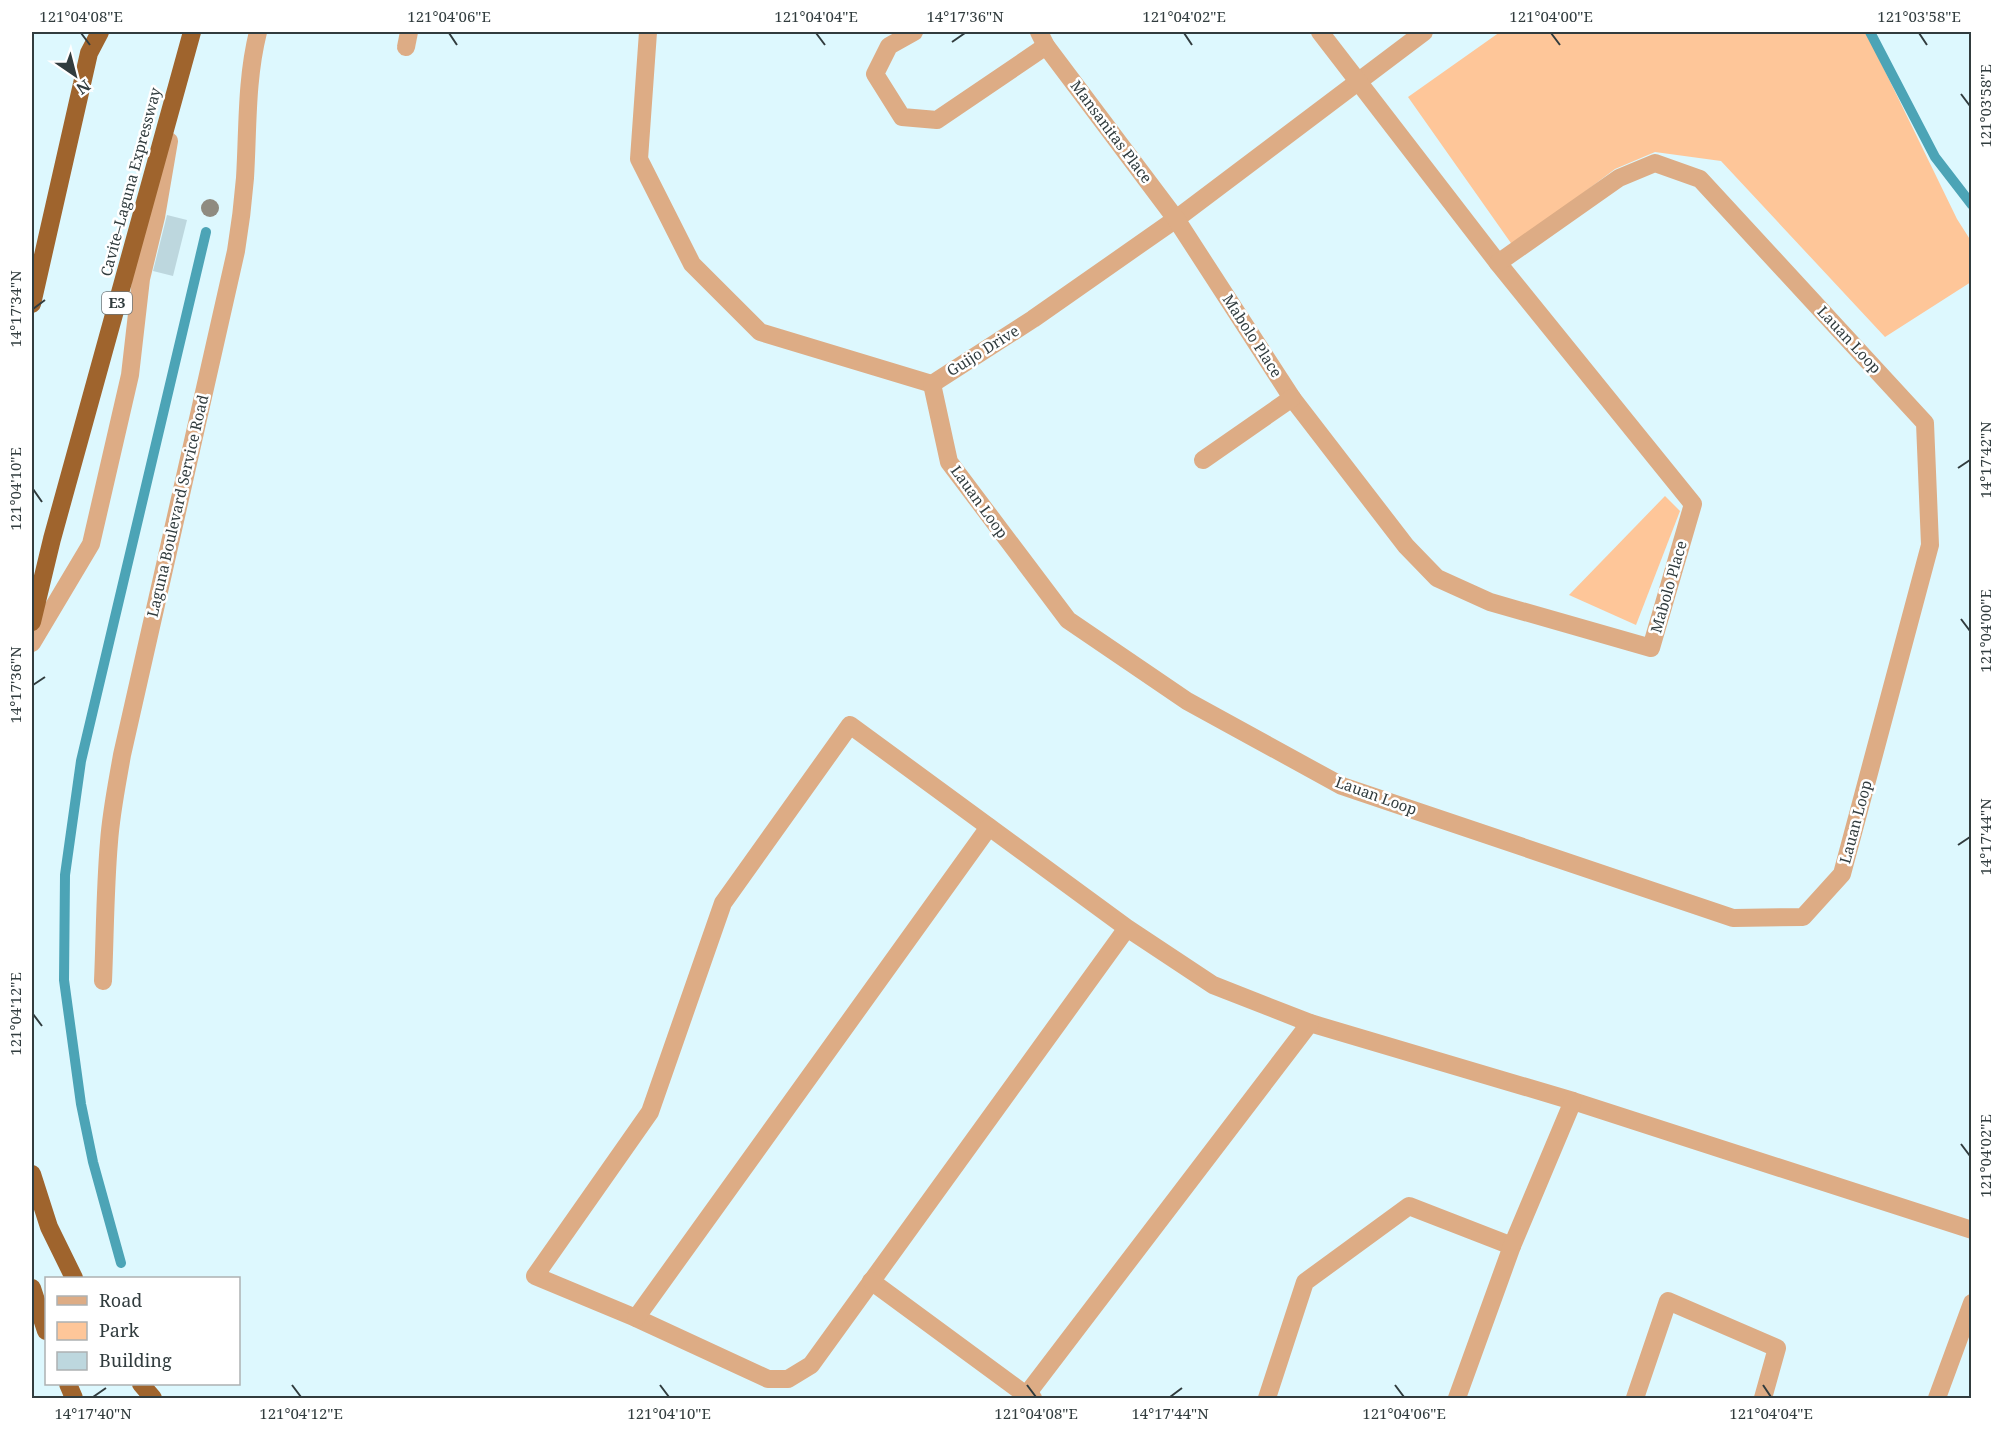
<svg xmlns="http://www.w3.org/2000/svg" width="2003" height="1430" font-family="'Noto Serif',serif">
<rect width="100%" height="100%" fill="#ddf8fe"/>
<g fill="#fec699">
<polygon points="1500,32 1866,32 1957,219 1971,241 1971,282 1885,337 1721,161 1655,152 1615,169 1513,246 1408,97"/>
<polygon points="1665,496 1680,511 1636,625 1569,595"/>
</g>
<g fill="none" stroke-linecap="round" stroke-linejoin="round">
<g stroke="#4ca4b6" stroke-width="10">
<polyline points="1870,32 1935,157 1972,205"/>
<polyline points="121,1263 93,1162 81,1104 64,980 65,875 81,761 206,232"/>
</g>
</g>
<polygon fill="#bdd7de" points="167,215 187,220 173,276 153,271"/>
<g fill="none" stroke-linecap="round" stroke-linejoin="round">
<polyline stroke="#ddac85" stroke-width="18" points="32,643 91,544 130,375 141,279 156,217 169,141"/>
<g stroke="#ddac85" stroke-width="18">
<polyline points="648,32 639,159 692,264 760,332 932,384 1033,319 1176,219 1424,32"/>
<polyline points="914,32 889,46 875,74 902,117 937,120 1046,46"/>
<polyline points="1039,32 1046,46 1176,219 1292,398 1406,546 1437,578 1490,602 1651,648 1693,504 1498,263 1320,32"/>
<polyline points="406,47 409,32"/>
<polyline points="932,384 949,462 1068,620 1187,701 1342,786 1733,918 1803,917 1842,874 1930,545 1925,423 1700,179 1655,163 1619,178 1498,263"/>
<polyline points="1203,460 1292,398"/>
<polyline points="1127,928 811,1365 788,1379 768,1379 636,1318 535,1276 650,1112 723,903 850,725 1127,928 1213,985 1310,1023 1573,1101 1972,1230"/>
<path d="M103,981C105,935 105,889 109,842C111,813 117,784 122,755L236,251C240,227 243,203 245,178C248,129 246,80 258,32"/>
<polyline points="871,1281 1026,1395 1033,1398"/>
<polyline points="636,1318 989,827"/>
<polyline points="1024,1398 1310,1023"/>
<polyline points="1267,1398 1305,1282 1409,1206 1512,1246"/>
<polyline points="1457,1398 1512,1246 1573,1101"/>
<polyline points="1635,1398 1668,1301 1777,1348 1763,1398"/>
<polyline points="1937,1398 1972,1303"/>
</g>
<g stroke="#9f642d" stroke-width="18">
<polyline points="32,304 89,53 100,32"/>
<polyline points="32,622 52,539 192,32"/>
<polyline points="32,1174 49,1227 74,1278"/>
<polyline points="32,1288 46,1331"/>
<polyline points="68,1384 74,1398"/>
<polyline points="141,1384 153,1398"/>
</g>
</g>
<circle fill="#8f8b80" cx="210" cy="208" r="9"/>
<path fill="none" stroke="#313c3e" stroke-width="2" d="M81,33L90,45M449,33L457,45M816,33L825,45M1184,33L1192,45M1551,33L1560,45M1919,33L1927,45M952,42L965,33M1961,94L1970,106M33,309L45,300M1958,468L1970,460M33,489L42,502M1961,619L1970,631M33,685L45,677M1958,845L1970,837M33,1014L42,1026M1961,1144L1970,1156M292,1385L301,1397M660,1385L669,1397M1027,1385L1036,1397M1395,1385L1404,1397M1763,1385L1771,1397M93,1397L106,1388M1170,1397L1182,1388"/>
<g text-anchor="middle" stroke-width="5" stroke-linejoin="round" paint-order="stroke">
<rect fill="#fff" stroke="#6f7678" stroke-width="1.5" x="102" y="292" width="30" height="22" rx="4.5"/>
<g font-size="14" font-weight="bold" fill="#313c3e">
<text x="117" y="308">E3</text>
</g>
<g font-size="15" fill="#313c3e" stroke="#fff">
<text transform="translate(1111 132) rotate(53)" y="5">Mansanitas Place</text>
<text transform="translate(131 182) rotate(-75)" y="5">Cavite–Laguna Expressway</text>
<text transform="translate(1252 336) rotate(57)" y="5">Mabolo Place</text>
<text transform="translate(1849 340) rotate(47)" y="5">Lauan Loop</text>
<text transform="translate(983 351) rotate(-32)" y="5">Guijo Drive</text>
<text transform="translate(979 502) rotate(54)" y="5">Lauan Loop</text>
<text transform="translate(178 506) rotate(-77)" y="5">Laguna Boulevard Service Road</text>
<text transform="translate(1669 587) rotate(-74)" y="5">Mabolo Place</text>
<text transform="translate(1376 796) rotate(20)" y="5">Lauan Loop</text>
<text transform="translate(1856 822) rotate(-75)" y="5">Lauan Loop</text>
</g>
</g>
<rect width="2003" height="1430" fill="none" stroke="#ffffff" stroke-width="66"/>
<rect x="45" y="1277" width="195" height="108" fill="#ffffff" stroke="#adb1b2" stroke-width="1.5"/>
<rect x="57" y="1296" width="30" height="9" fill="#ddac85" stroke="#adb1b2" stroke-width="1.5"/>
<text x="99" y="1307" font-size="18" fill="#313c3e">Road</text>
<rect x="57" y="1322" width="30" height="18" fill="#fec699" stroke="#adb1b2" stroke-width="1.5"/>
<text x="99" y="1337" font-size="18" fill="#313c3e">Park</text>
<rect x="57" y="1352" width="30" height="18" fill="#bdd7de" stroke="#adb1b2" stroke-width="1.5"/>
<text x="99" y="1367" font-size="18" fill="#313c3e">Building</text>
<g transform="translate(75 75) rotate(145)" stroke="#ffffff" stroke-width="4.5" paint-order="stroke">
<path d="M0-4.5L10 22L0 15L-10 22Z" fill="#313c3e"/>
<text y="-9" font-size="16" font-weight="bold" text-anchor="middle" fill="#313c3e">N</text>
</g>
<rect x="33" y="33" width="1937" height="1364" fill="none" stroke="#313c3e" stroke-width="2"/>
<g font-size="15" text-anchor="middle" fill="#313c3e">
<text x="81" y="22">121°04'08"E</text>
<text x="449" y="22">121°04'06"E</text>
<text x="816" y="22">121°04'04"E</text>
<text x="965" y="22">14°17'36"N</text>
<text x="1184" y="22">121°04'02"E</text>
<text x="1551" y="22">121°04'00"E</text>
<text x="1919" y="22">121°03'58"E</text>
<text transform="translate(1986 106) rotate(-90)" y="5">121°03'58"E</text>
<text transform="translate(16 309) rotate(-90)" y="5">14°17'34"N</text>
<text transform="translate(1986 460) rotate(-90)" y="5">14°17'42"N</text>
<text transform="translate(16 489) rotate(-90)" y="5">121°04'10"E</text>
<text transform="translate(1986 631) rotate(-90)" y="5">121°04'00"E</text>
<text transform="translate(16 685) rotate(-90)" y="5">14°17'36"N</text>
<text transform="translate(1986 837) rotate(-90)" y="5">14°17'44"N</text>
<text transform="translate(16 1014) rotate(-90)" y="5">121°04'12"E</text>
<text transform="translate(1986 1156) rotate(-90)" y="5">121°04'02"E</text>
<text x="93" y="1419">14°17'40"N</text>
<text x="301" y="1419">121°04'12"E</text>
<text x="669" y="1419">121°04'10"E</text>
<text x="1036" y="1419">121°04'08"E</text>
<text x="1170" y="1419">14°17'44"N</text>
<text x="1404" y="1419">121°04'06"E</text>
<text x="1771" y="1419">121°04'04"E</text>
</g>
</svg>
